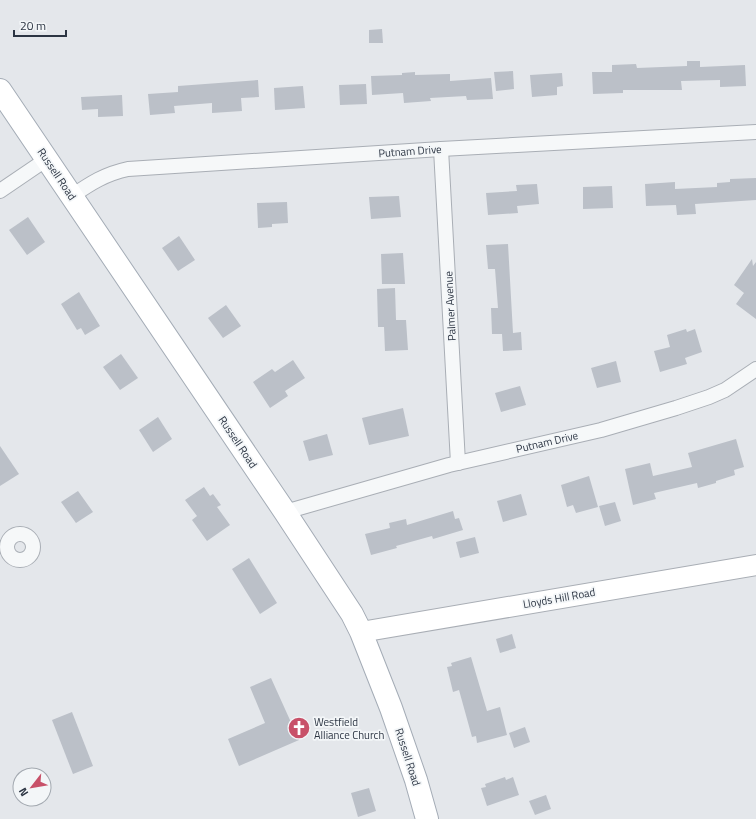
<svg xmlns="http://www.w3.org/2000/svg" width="756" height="819" font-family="'Titillium Web',sans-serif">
<rect width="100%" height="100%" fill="#e4e7eb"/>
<g fill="#bbc0c8">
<polygon points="382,29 383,43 369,43 369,30"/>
<polygon points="687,61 700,61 700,67 745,65 746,86 720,87 720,80 681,81 682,90 623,90 623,93 593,94 592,72 612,72 612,65 636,64 637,68 687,66"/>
<polygon points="513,71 514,89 496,91 494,72"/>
<polygon points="415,72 415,75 450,74 450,81 491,78 493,99 467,100 466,96 430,98 431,101 404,103 403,93 372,95 371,76 402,75 402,73"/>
<polygon points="562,73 563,86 557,87 557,95 532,97 530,75"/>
<polygon points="258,80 259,97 241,98 242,111 212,113 212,103 174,106 175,113 150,115 148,94 178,92 178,86"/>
<polygon points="366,84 367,104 340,105 339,85"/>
<polygon points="303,86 305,108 275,110 274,88"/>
<polygon points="122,95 123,116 98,117 98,109 82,110 81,97"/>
<polygon points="756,178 756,200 695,204 696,214 677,215 676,205 646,206 645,184 675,182 675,189 717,187 717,183 730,182 730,179"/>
<polygon points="537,184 539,204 517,206 518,213 488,215 486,193 517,191 516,185"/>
<polygon points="612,186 613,208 583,209 583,187"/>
<polygon points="399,196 401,217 371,219 369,197"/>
<polygon points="287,202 288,223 272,224 272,227 258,228 257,203"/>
<polygon points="28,217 45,242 27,255 9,230"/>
<polygon points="179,236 195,260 178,271 162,248"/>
<polygon points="508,244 513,333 521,332 522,350 503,351 502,334 492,334 491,308 498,308 495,269 488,269 486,245"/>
<polygon points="403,253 405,284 382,284 381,254"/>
<polygon points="752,259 753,266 756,262 756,319 736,304 744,293 734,285"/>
<polygon points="395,288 396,320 406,320 408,350 385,351 384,327 378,327 377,289"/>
<polygon points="79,292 100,326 85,335 81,328 77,330 61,304"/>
<polygon points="226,305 241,326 223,338 208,318"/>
<polygon points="686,329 687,332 695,329 702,352 685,358 687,364 660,372 654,351 670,347 667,335"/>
<polygon points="121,354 138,378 120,390 103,367"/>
<polygon points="293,360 305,378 285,391 288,396 270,408 253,382 272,369 275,372"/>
<polygon points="616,361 621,382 597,388 591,368"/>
<polygon points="520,386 526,405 501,412 495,393"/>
<polygon points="403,408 409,436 369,445 362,418"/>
<polygon points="158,417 172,439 153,452 139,430"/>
<polygon points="327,434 333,455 309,461 303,441"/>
<polygon points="736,439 744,467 734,470 735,475 716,481 716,483 698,488 697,483 654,493 656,499 633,505 625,469 650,463 653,476 692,467 688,453"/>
<polygon points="0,446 19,474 0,486"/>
<polygon points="589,476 598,507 576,513 573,505 567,507 561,485"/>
<polygon points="204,487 210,496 213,494 221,505 217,507 230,525 207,541 192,520 197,516 185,500"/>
<polygon points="78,491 93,512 76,523 61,502"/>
<polygon points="521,494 527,515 503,522 497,501"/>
<polygon points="615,502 621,521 605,526 599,506"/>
<polygon points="453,511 455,519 459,518 463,530 433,539 432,536 396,546 397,548 371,555 365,534 390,528 389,523 406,519 407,525"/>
<polygon points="475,537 479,553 460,558 456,542"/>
<polygon points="249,558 277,603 260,614 232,569"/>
<polygon points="512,634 516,648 500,653 496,639"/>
<polygon points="471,657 487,711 500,707 507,735 477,743 476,736 472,737 459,690 453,692 447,667 452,666 451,663"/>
<polygon points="271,678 299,740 239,766 228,739 265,723 250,687"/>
<polygon points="72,712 93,766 73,774 52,720"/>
<polygon points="525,727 530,742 514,748 509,733"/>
<polygon points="505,777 506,780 513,777 519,795 487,806 481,788 486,787 485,784"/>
<polygon points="369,788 376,811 358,817 351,793"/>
<polygon points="546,795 551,809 535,815 529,801"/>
</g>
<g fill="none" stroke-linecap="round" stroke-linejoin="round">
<g stroke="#a9aeb5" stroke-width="16">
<g id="minor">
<polyline points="441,149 458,463"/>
<polyline points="0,191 47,159"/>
<path d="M72,196C91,183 105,174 128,169L441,149L756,132"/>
<polyline points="285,512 449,465 601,430 676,408 709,397 725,390 756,369"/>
<circle cx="20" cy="547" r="13"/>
</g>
</g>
<g stroke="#a9aeb5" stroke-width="22">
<polyline id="secondary" points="361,632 756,565"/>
</g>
<g stroke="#a4acb6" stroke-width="24">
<polyline id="primary" points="0,90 285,512 352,614 361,632 391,708 416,780 427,819"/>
</g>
<use href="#minor" stroke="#f6f8f9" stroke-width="14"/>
<use href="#secondary" stroke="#fff" stroke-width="20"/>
<use href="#primary" stroke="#fff" stroke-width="22"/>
</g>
<defs>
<g id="church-disc" transform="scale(1.15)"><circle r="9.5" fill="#c85169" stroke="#f3f6f8"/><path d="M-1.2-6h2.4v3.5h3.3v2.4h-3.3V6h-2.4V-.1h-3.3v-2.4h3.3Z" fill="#fff"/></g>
</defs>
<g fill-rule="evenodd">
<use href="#church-disc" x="299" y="728"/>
</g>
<g text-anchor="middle" stroke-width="3.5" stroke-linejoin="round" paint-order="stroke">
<g font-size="11" fill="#2c3543" stroke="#f3f6f8">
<text transform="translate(410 151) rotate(-4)" y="4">Putnam Drive</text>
<text transform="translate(57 174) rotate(56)" y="4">Russell Road</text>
<text transform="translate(450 306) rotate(-93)" y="4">Palmer Avenue</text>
<text transform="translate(238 442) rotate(56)" y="4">Russell Road</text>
<text transform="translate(547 442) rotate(-13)" y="4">Putnam Drive</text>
<text transform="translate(559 598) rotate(-10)" y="4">Lloyds Hill Road</text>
<text transform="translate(408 757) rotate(72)" y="4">Russell Road</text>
</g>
<g font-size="11" fill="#2c3543" stroke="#f3f6f8" text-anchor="start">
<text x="314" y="726">Westfield<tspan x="314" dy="13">Alliance Church</tspan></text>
</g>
</g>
<g transform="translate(32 787) rotate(239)"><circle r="19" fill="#f3f6f8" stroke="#a3a9b0"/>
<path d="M0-3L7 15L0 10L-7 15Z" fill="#c85169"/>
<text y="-6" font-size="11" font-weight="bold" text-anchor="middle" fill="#2c3543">N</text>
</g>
<path d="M14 30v6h52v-6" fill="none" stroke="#2c3543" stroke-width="2"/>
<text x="20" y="30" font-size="12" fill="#2c3543" stroke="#f3f6f8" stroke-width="3" paint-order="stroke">20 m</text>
</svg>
